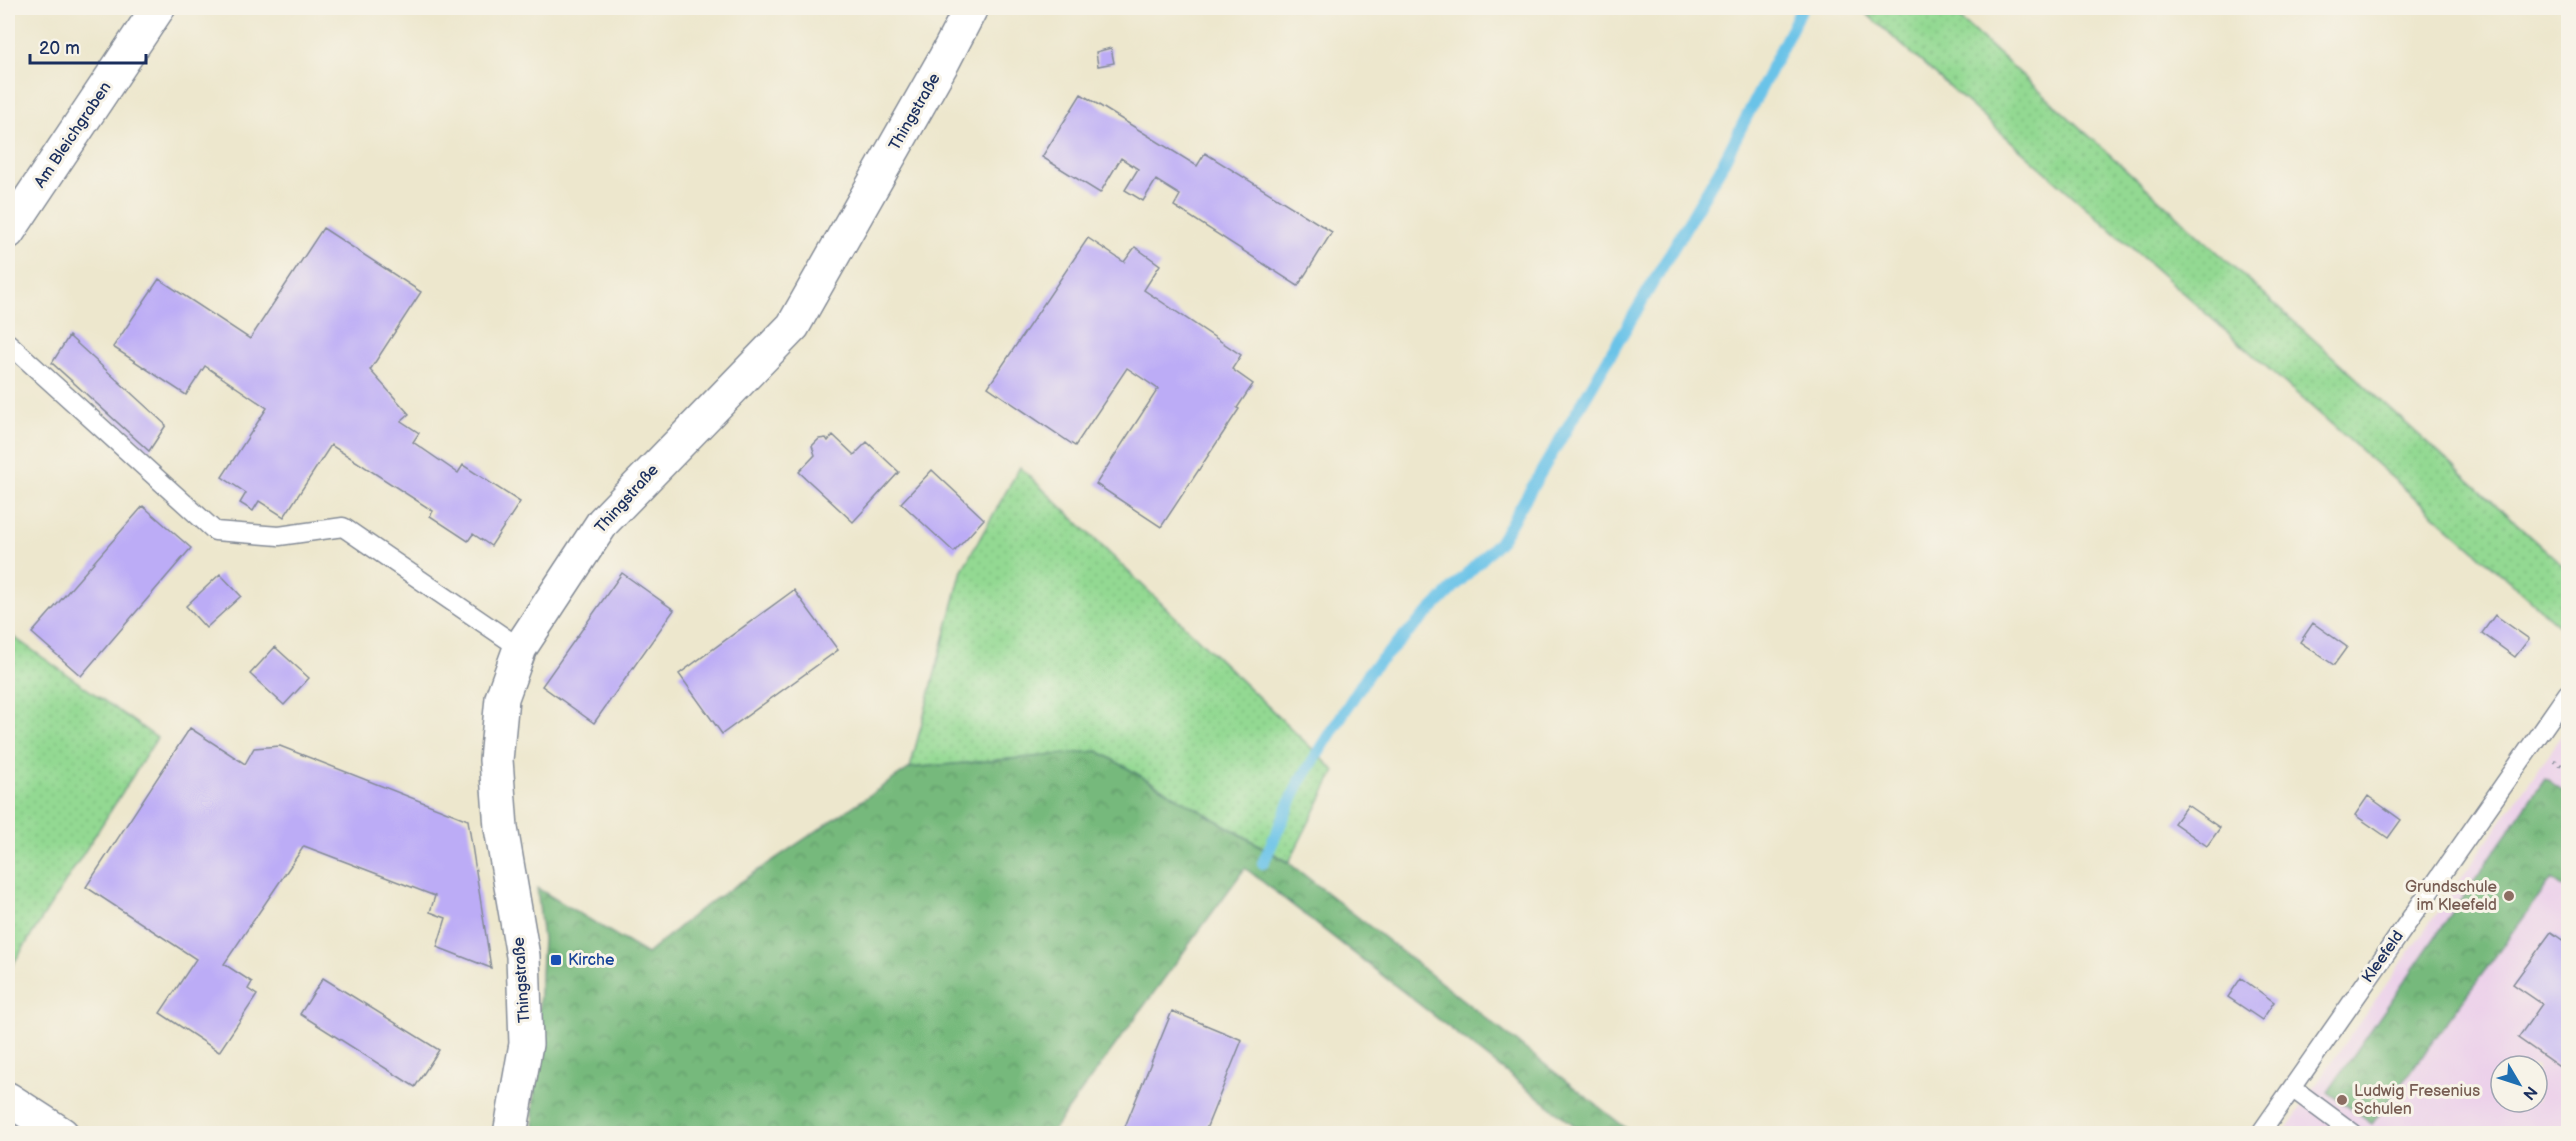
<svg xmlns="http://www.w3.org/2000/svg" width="2576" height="1141" viewBox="0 0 2576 1141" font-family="'Balsamiq Sans',sans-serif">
<defs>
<pattern id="grass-dots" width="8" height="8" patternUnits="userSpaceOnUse" patternTransform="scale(1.5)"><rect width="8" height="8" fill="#93d992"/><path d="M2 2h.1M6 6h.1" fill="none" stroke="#7ebb80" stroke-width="1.8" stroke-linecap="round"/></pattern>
<pattern id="forest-crowns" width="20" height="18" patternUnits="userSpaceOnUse" patternTransform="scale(1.5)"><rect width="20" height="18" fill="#76b97c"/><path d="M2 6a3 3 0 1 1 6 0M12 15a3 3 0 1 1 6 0" fill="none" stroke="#609769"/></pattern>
</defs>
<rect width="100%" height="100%" fill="#f7f3e8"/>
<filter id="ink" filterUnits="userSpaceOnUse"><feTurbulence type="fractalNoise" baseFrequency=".0167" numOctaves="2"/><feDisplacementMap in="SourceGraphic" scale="12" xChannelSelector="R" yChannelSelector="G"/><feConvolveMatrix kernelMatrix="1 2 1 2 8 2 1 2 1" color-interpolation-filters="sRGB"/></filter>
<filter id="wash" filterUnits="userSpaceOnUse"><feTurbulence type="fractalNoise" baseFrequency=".008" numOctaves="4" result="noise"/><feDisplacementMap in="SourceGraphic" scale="24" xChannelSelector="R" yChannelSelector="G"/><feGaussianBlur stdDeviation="1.35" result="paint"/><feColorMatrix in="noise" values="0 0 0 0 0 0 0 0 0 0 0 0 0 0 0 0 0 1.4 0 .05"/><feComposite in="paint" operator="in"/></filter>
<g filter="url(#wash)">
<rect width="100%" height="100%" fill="#ede7cd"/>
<!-- built -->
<path fill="#ecd1ea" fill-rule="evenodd" d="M2568 727V1133L2283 1134 2328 1067ZM2501 1066H2537V1102H2501Z"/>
<!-- grass -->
<path fill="url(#grass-dots)" stroke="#578478" stroke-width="1.5" d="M1860 8H1948L2568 570V633Z
M1020 467 1335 771 1289 862 1098 751 910 768 962 570Z
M8 633 157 738 8 972Z"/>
<!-- forest -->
<path fill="url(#forest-crowns)" stroke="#48746d" stroke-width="1.5" d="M1098 751 1289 863 1632 1133H1584L1245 868 1051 1133 535 1134 533 1112 543 940 537 888 647 954 699 910 910 768Z
M2545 778 2565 792 2568 788V891L2552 879 2372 1124 2328 1092Z"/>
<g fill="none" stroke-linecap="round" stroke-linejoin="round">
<!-- stream -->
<path stroke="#6ac3e8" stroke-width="12" d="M1263 863 1298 785 1370 671 1501 540 1720 169 1802 8"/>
</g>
<g id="blocks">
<!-- building -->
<path fill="#bcacf6" d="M1111 48 1114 63 1098 66 1096 52Z
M1081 94 1197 166 1205 153 1332 232 1298 286 1174 206 1180 195 1156 180 1143 201 1125 190 1138 169 1121 158 1100 193 1042 157Z
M323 228 421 292 370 370 409 414 401 421 419 433 413 442 458 473 463 465 520 502 491 546 473 534 468 541 430 516 433 511 331 445 284 517 259 501 253 511 240 503 246 493 222 477 267 408 205 366 186 395 113 347 159 279 250 339Z
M1088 238 1124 262 1135 247 1160 265 1144 290 1241 355 1232 369 1253 384 1237 408 1239 409 1161 527 1096 484 1158 389 1127 368 1075 446 988 387Z
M69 336 166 425 149 451 52 363Z
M833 435 854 455 867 442 899 472 853 522 799 472 815 455 812 446 819 439 826 438 828 441Z
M932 470 984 519 954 552 901 503Z
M143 506 191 548 81 676 32 633Z
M622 573 674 610 594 723 542 686Z
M220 574 241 596 206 628 186 606Z
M794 590 838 650 722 734 679 674Z
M2495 615 2529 639 2515 657 2482 633Z
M2313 623 2347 647 2334 665 2300 642Z
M275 647 309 678 284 705 250 674Z
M190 728 245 764 254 748 280 746 468 820 491 968 437 947 446 918 430 912 435 896 304 846 224 964 252 982 248 989 257 995 219 1052 160 1013 196 959 86 887Z
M2368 796 2401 820 2388 838 2355 815Z
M2187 805 2220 828 2207 846 2174 823Z
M2551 932 2568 944V1073L2518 1038 2542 1004 2513 984Z
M323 978 439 1050 415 1087 300 1014Z
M2241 978 2274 1002 2262 1020 2228 997Z
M1172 1011 1242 1040 1204 1134H1122Z"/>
</g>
</g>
<g filter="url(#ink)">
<use href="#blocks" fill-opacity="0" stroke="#848b96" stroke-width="1.5"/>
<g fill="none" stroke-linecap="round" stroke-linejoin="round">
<defs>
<path id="lane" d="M8 343 215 531 279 536 343 527 520 648
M2292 1088 2354 1134
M2260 1134 2568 693"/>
<path id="street" d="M510 1134 526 1044 523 956 501 828 496 760 502 698 520 648 603 522 793 326 944 60 971 8"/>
<path id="secondary" d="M8 232 158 8
M8 1099 62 1134"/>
</defs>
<!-- lane casing -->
<use href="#lane" stroke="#848b96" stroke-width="21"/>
<!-- street casing -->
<use href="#street" stroke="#848b96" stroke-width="36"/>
<!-- secondary casing -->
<use href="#secondary" stroke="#848b96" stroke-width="36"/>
<!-- path -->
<path stroke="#848b96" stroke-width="4" stroke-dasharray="1.5 4.5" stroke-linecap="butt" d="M2555 761 2568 771"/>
<!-- lane -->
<use href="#lane" stroke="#fff" stroke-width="18"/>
<!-- street -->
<use href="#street" stroke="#fff" stroke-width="33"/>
<!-- secondary -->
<use href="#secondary" stroke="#fff" stroke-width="33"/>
</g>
</g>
<!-- markers -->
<g fill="#8d6e63" stroke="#f7f3e8" stroke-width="2">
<circle cx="2509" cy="896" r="6"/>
<circle cx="2342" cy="1100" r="6"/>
</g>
<rect fill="#1a4fb4" stroke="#f7f3e8" stroke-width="2" x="550" y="954" width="12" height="12" rx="3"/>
<g text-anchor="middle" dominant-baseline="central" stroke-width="6" stroke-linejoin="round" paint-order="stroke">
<!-- street labels -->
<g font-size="16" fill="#1b2f5e" stroke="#f7f3e8">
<text transform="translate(915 112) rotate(-60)">Thingstraße</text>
<text transform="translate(73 135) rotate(-56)">Am Bleichgraben</text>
<text transform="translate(627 499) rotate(-48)">Thingstraße</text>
<text transform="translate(2383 957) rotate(-55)">Kleefeld</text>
<text transform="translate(522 980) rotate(-94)">Thingstraße</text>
</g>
<!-- education labels -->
<g font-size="16" fill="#785e54" stroke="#f7f3e8" text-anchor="end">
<text x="2497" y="887">Grundschule<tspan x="2497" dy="18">im Kleefeld</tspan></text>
<text x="2354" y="1091" text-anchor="start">Ludwig Fresenius<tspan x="2354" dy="18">Schulen</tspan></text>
</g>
<!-- transit labels -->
<g font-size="16" fill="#164399" stroke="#f7f3e8" text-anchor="start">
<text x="568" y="960">Kirche</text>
</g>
</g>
<!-- margin -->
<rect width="2576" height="1141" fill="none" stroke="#f7f3e8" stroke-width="30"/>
<!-- north arrow -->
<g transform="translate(2519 1084) rotate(129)"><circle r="28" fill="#f7f3e8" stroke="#9fa5b1" stroke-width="1.5"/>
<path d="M0-4.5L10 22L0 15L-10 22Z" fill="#1f6fb2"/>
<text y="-9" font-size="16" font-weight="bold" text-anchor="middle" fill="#1b2f5e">N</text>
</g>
<!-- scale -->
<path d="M30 54v9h116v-9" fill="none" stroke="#1b2f5e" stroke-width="3"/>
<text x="39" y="54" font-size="18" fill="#1b2f5e" stroke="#f7f3e8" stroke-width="4.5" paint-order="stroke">20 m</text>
</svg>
